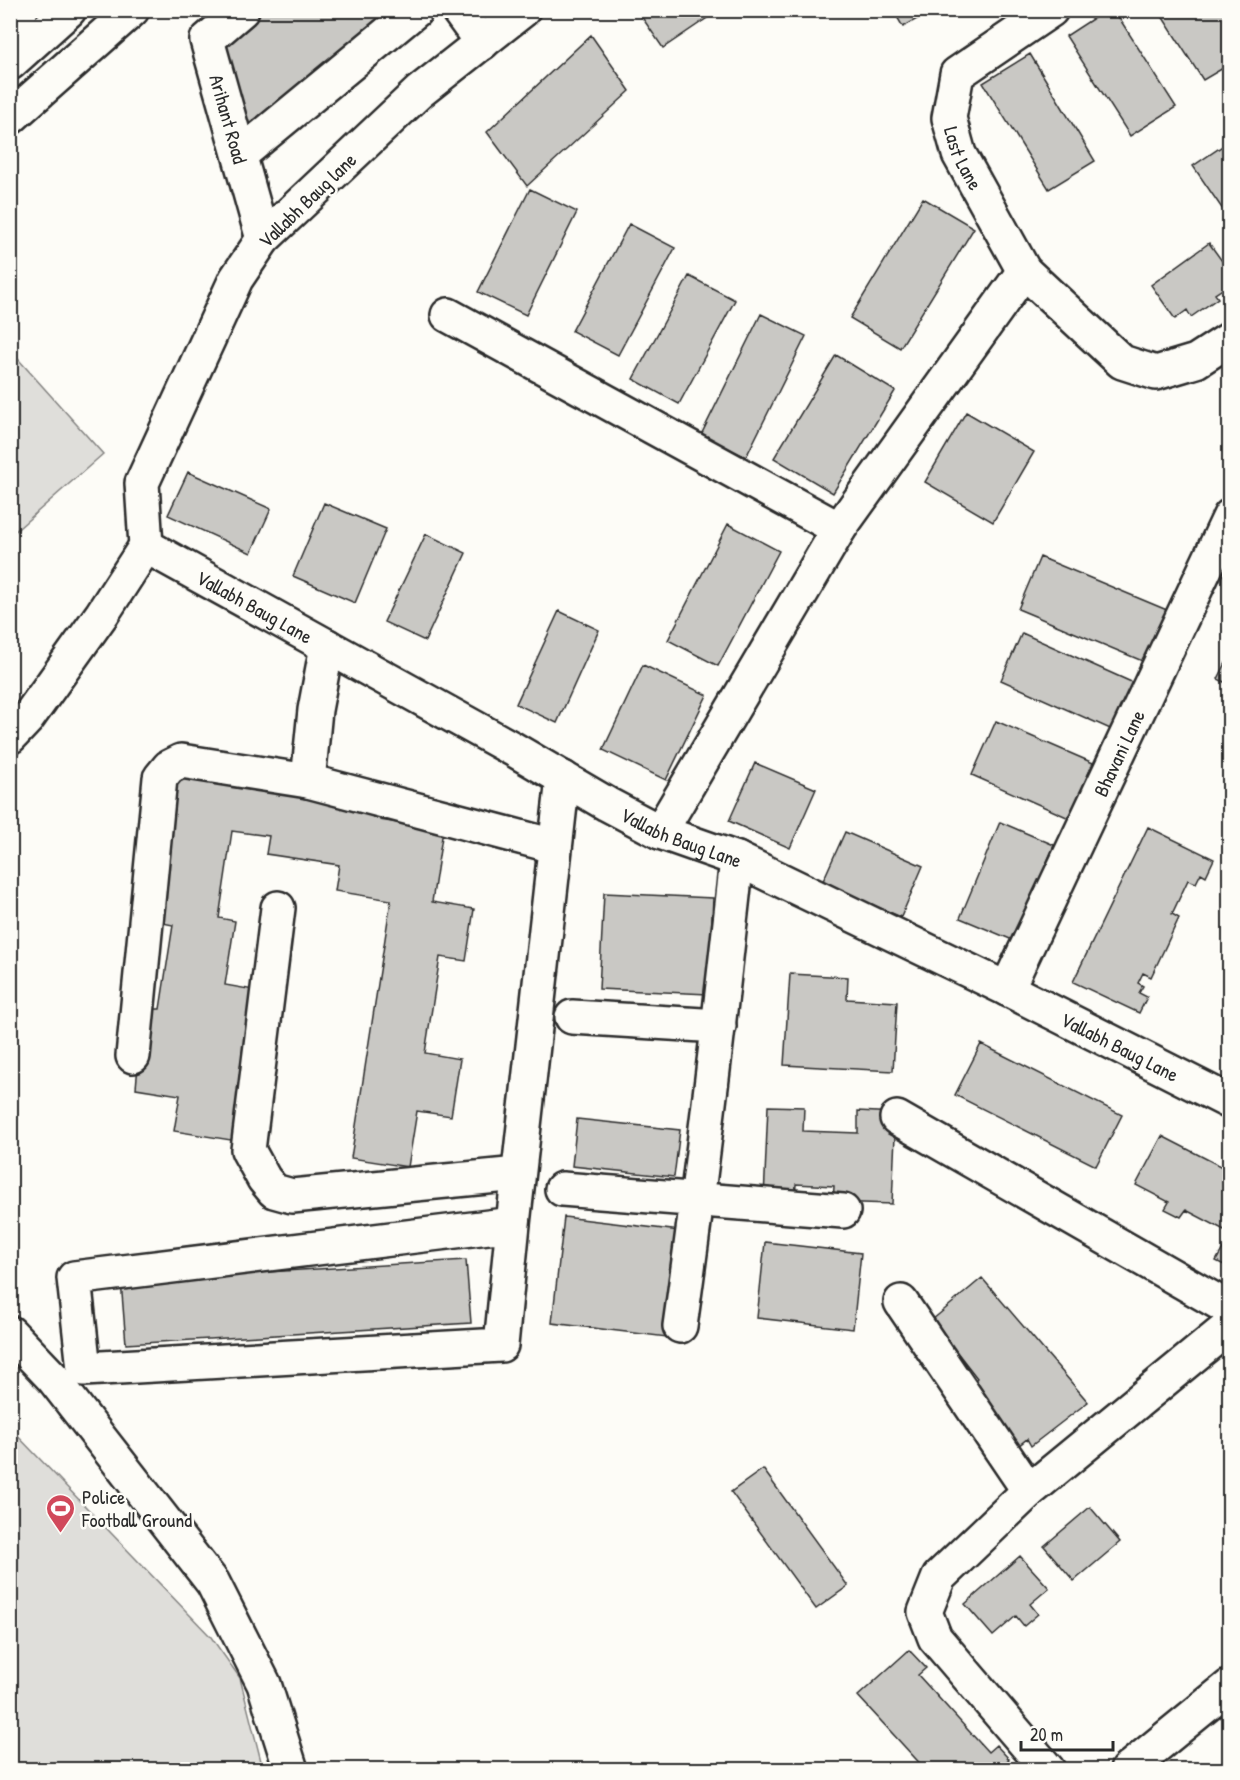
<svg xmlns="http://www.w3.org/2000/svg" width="1240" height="1780" viewBox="0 0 1240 1780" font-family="'Patrick Hand',sans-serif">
<rect width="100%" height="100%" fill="#fdfcf7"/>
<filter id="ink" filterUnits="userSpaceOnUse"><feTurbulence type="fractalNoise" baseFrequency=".0167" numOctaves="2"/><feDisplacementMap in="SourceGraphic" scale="12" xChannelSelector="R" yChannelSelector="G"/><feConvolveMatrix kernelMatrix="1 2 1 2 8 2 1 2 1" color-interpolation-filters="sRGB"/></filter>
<g filter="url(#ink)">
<!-- pitch -->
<path fill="#dfdeda" stroke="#858482" stroke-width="1.5" d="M10 350 103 454 11 535H10Z
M10 1428 211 1637 240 1678 263 1769H11Z"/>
<!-- building -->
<path fill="#c9c8c4" stroke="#2b2b2b" stroke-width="1.5" d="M256 10H398L243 133 216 43Z
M637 10H719L663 48Z
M893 10H933L903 27Z
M1106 10H1114L1176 107 1130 136 1066 36Z
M1158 10H1226L1230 16V64L1203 80Z
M591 35 630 91 527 186 487 132Z
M1030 54 1095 161 1049 189 983 83Z
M1230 141V220L1193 166Z
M530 189 577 212 526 315 478 292Z
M923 198 974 228 900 348 850 318Z
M629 224 675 248 618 355 572 331Z
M1209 243 1230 272V284L1215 294 1218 298 1191 317 1187 310 1175 319 1151 285Z
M689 276 735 300 679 404 633 379Z
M761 314 806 336 746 457 701 435Z
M836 355 895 391 833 493 774 458Z
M966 412 1034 452 993 522 925 482Z
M188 472 271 509 251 553 168 515Z
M324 503 386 529 355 603 293 576Z
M728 524 779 551 718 666 668 640Z
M426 534 466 553 425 641 384 622Z
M1040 557 1174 613 1152 665 1018 609Z
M559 611 599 630 557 723 516 704Z
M1022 633 1138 685 1117 732 1001 680Z
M1230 655V685L1218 679Z
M643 665 707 695 666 780 603 750Z
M996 721 1093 763 1069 818 972 775Z
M755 763 816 789 790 848 729 821Z
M177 774 378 804 380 820 443 830 432 902 474 909 466 961 440 957 425 1053 460 1059 451 1116 417 1111 408 1167 351 1158 391 900 335 891 339 865 266 854 269 836 232 831 219 918 235 921 225 985 260 991 237 1141 174 1131 180 1095 136 1088 143 1009H160L173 925 153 921Z
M1000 822 1054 845 1015 941 960 918Z
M1148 827 1214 859 1206 876 1201 873 1196 883 1188 880 1172 914 1179 918 1151 977 1143 973 1138 983 1143 986 1139 993 1147 997 1139 1013 1073 982Z
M845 832 923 866 901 917 822 883Z
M604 893 713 898 708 994 599 989Z
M790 974 848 977 847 999 897 1002 893 1071 784 1065Z
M981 1044 1122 1115 1096 1166 955 1095Z
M768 1106 804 1107 803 1131 858 1133V1111L896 1113 892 1204 833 1202 834 1186 796 1184 795 1200 764 1199Z
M577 1119 680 1130 674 1177 572 1166Z
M1162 1136 1230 1171V1233L1186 1210 1181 1217 1165 1209 1169 1202 1136 1185Z
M564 1217 680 1231 667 1337 552 1323Z
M1230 1236V1268L1216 1261Z
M765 1242 861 1253 853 1329 757 1318Z
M466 1260 471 1323 126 1344 121 1281Z
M982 1278 1088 1402 1031 1446 1027 1439 1008 1454 966 1390 977 1378 932 1320Z
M763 1469 848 1586 816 1609 731 1492Z
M1090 1507 1120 1542 1074 1581 1044 1546Z
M1020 1556 1049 1588 1030 1604 1038 1614 1024 1626 1016 1616 993 1636 965 1604Z
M909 1650 926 1668 918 1675 988 1752 996 1745 1009 1759 998 1770H926L858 1696Z"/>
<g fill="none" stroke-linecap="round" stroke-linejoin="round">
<defs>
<g id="minor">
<path id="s1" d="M242 10 207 40 263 239"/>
<path d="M458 10 482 43"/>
<path id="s2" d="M1051 10 957 74 949 118 959 154 1024 271 1122 362 1156 373 1196 361 1230 339"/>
<path d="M240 155 416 10"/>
<path d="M448 315 839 529"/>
<path d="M10 737 27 719 102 614 146 546"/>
<path d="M308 781 554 846"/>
<path d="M660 832 839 529 1024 271"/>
<path d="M278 908 248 1150 264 1179 274 1191 292 1196 518 1174"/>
<path id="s3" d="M1007 989 1230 516"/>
<path d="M572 1017 719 1026"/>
<path d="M133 1056 160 778 169 767 181 761 308 781 315 710 327 646"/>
<path d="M897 1118 1230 1309"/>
<path d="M562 1189 843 1211"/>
<path d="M513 1224 74 1278 84 1369 501 1345 513 1224 563 778"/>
<path d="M901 1302 1029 1491"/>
<path d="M680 1326C702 1171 720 1015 737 859"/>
<path d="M10 1333 53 1378 213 1583 264 1684 291 1770"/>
<path d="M1048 1770 935 1638 925 1612 939 1577 1029 1491 1230 1326"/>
<path d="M1127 1770 1230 1686"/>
</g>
<g id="tertiary">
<path id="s4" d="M523 10 419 92 263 239 236 279 142 483 146 546 513 749 607 804 660 832 737 859 1007 989 1230 1102"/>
<path d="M10 118 132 10"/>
</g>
<path id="trunk" d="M10 20 21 10
M10 63 69 10"/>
</defs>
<!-- minor casing -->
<use href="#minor" stroke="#2b2b2b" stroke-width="38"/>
<!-- tertiary casing -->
<use href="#tertiary" stroke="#2b2b2b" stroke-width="38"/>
<!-- trunk casing -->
<use href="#trunk" stroke="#2b2b2b" stroke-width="38"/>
<!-- minor -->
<use href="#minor" stroke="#fdfcf7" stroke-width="33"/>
<!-- tertiary -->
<use href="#tertiary" stroke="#fdfcf7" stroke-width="33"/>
<!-- trunk -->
<use href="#trunk" stroke="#fdfcf7" stroke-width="33"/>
</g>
</g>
<!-- icons -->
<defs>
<symbol id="stadium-pin" viewBox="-11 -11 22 30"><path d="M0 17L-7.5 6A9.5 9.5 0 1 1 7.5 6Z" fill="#d1495b" stroke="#fdfcf7"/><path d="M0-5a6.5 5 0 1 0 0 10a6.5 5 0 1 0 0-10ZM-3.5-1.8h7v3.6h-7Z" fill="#fff"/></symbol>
</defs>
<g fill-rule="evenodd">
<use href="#stadium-pin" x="44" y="1492" width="33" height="45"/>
</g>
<g text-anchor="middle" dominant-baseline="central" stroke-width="5" stroke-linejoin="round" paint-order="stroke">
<!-- street labels -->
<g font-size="20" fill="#2b2b2b" stroke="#fdfcf7">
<text stroke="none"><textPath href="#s1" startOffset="128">Arihant Road</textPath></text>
<text stroke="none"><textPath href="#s2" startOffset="201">Last Lane</textPath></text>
<text transform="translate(307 200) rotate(-44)">Vallabh Baug lane</text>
<text stroke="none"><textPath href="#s4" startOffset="807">Vallabh Baug Lane</textPath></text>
<text stroke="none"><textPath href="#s3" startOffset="261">Bhavani Lane</textPath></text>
<text stroke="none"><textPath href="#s4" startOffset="1293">Vallabh Baug Lane</textPath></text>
<text stroke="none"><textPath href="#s4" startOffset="1779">Vallabh Baug Lane</textPath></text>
</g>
<!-- poi labels -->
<g font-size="20" fill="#2b2b2b" stroke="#fdfcf7" text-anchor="start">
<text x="82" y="1496">Police<tspan x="82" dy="23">Football Ground</tspan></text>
</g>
</g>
<!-- margin -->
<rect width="1240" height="1780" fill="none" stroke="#fdfcf7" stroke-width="36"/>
<rect x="18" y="18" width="1204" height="1744" fill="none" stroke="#2b2b2b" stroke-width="2" filter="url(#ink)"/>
<!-- scale -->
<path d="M1021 1741v9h92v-9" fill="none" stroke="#2b2b2b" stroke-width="3"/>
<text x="1030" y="1741" font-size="18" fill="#2b2b2b" stroke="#fdfcf7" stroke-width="4.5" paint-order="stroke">20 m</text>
</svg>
